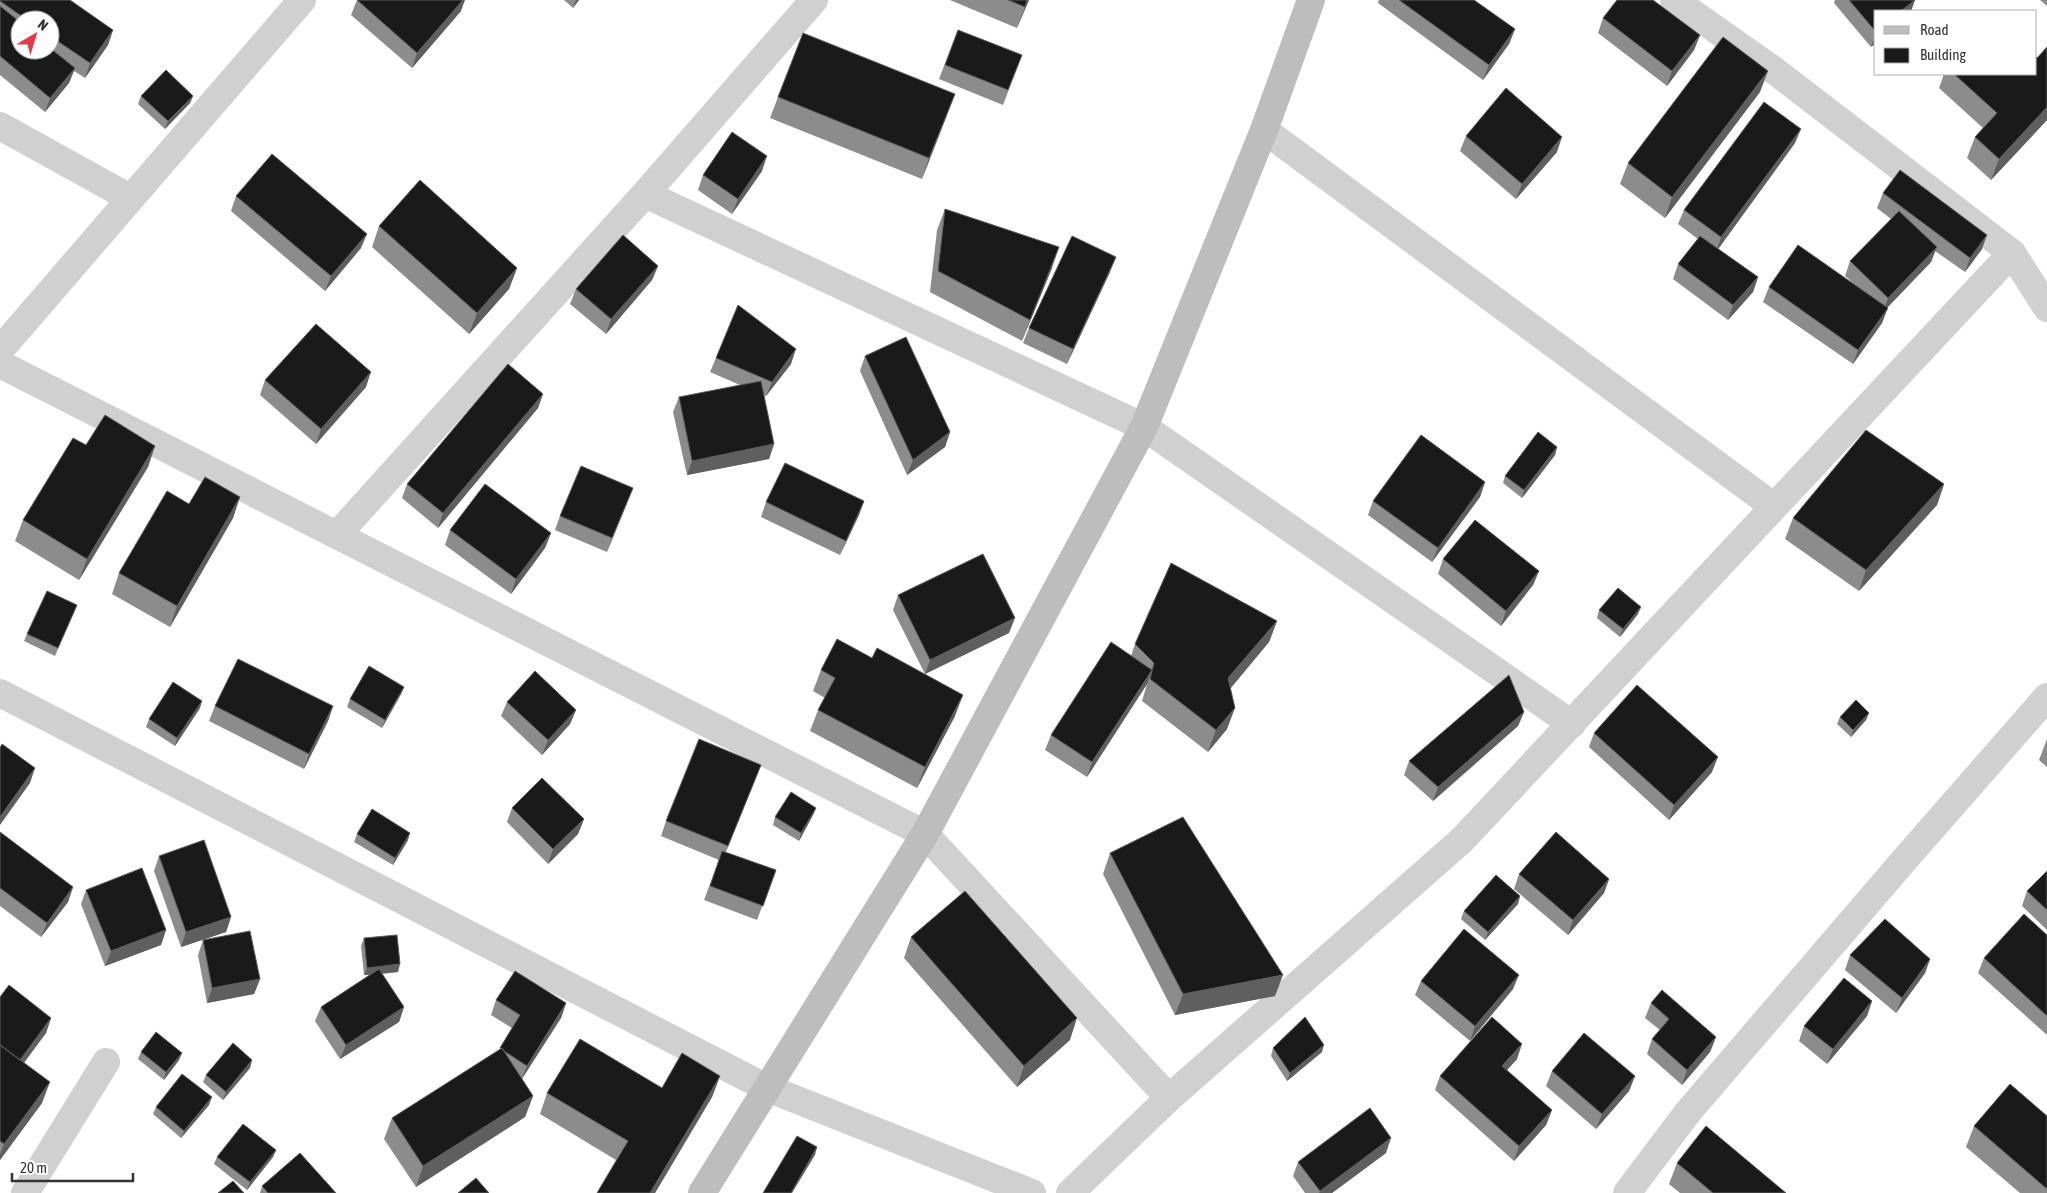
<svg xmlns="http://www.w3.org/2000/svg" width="2047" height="1193" viewBox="0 0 2047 1193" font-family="'Asap Condensed',sans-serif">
<rect width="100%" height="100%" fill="#fff"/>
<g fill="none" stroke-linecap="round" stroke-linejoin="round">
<!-- street -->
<path stroke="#d0d0d0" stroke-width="28" d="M1674 0 1775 71 2012 253 2047 308
M0 126 130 198
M1264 130 1773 506
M645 194 1144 427 1572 724
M0 350 302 0
M0 364 925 834 1169 1098
M337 535 645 194 814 0
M0 693 767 1088 1032 1193
M25 1193 106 1062
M1070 1193 1169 1098 1462 840 2012 253
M1627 1193 1688 1112 1906 858 2047 697"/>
<!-- secondary -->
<path stroke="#bdbdbd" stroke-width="28" d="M702 1193 925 834 1144 427 1264 130 1311 0"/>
</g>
<!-- wall -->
<path fill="#8c8c8c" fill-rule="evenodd" d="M0 0 113 30 108 45 85 78 74 71 69 83 45 112 0 75ZM20 20H50V50H20Z
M357 0 461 11 412 68 351 15Z
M564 0H579L573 8Z
M950 0H1029L1017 28Z
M1379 0H1474L1515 29 1509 44 1483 80 1378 3Z
M1835 0H1915L1911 11H1876V43L1871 47 1834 3Z
M2040 0H2047V6Z
M1603 18 1700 35 1694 50 1667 86 1598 33Z
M958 30 1022 55 1003 105 939 79Z
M2047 47V120L1991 180 1967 158 1975 137 1983 128 1939 88 1944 74H2036L2037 58Z
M1760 92 1665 218 1620 184 1628 163Z
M141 96H193L190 103 165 129 138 104Z
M778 97 947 115 922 179 770 118Z
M1466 136 1557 152 1516 199 1460 151Z
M1795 143 1718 249 1758 277 1753 292 1728 320 1673 279 1678 264 1698 239 1678 224 1684 210Z
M762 171 732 214 698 190 703 175Z
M1883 193 1982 249 1965 272 1935 251 1931 262 1887 308 1882 323 1853 364 1763 302 1769 287 1854 284 1845 276 1850 261 1891 219 1877 208Z
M236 196 361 248 325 291 231 211Z
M945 209 1052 268 1022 341 930 292 937 230Z
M379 226 517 268 509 289 469 334 372 247Z
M658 266 652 280 606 334 570 304 576 289Z
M1110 272 1067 364 1023 343 1029 328Z
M865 356 950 432 945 447 907 475 860 371Z
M716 358 791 364 766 396 764 395 774 444 769 459 687 475 673 412 679 397 740 385 710 372Z
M265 380 366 387 316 444 260 395Z
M543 394 538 408 438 528 402 498 407 484Z
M86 445 155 446 148 467 79 580 15 541 23 520Z
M1557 447 1555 455 1522 498 1503 483 1505 476Z
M1485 482 1480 497 1432 562 1368 515 1373 501Z
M1944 484 1937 505 1859 591 1785 539 1793 518Z
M633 488 607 552 555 530 560 516Z
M240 497 233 518 170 627 112 594 119 573 189 504Z
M864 501 859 515 840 555 761 517 766 502Z
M450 530 551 533 545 548 511 594 445 545Z
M1443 559 1539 571 1533 585 1501 626 1438 574Z
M898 595 1009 633 925 674 893 610Z
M77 605 55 656 24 641 27 634Z
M1599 610 1638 614 1620 637 1597 618Z
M1277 621 1269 642 1230 688 1227 729 1208 752 1142 701 1147 684 1087 777 1045 750 1051 735 1131 656 1135 644Z
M872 658 955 716 917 788 810 731 818 710 825 698 813 691 821 670Z
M404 687 401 694 382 728 347 707 350 699Z
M507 702 576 710 570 724 542 755 501 716Z
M215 706H333L328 721 304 769 209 721Z
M200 708 175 746 146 727 149 719Z
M1524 712 1518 726 1433 801 1404 775 1409 761Z
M1869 713 1866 720 1851 737 1837 724 1840 717Z
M1594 733 1712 772 1669 820 1589 747Z
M2047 739V767L2039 760Z
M761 765 726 852 776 870 757 920 704 900 719 860 661 836 666 821Z
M512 808 584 819 578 834 548 864 507 822Z
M816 808 813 815 799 841 773 825 775 817Z
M0 832 73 887 68 902 41 937 0 906Z
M357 834 408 840 393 865 354 842Z
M1110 853 1275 996 1175 1015 1103 874Z
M159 856 231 917 226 932 181 947 154 871Z
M2047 871V930L2022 906 2027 891Z
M1519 874 1609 879 1604 893 1568 935 1514 889Z
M86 890 166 930 161 945 105 966 81 904Z
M1520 896 1518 904 1485 940 1461 919 1464 911Z
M2047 935V1035L1978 973 1984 958Z
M911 937 1070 1040 1017 1087 904 958Z
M364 938 398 972 382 974 404 1007 399 1022 340 1059 315 1021 321 1007 369 975H364L361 946Z
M203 940 260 979 254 994 207 1003 198 955Z
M1850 955 1930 959 1925 973 1896 1013 1845 970Z
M1421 981 1513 989 1470 1041 1415 995Z
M0 997 51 1018 46 1033 24 1062 42 1103 0 1160Z
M496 1000 566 1003 561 1018 522 1079 533 1096 525 1117 416 1187 384 1139 392 1118 499 1050 512 1028 491 1015Z
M1872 1001 1867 1016 1827 1064 1799 1041 1804 1026Z
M1651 1003 1716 1037 1710 1052 1682 1085 1647 1054 1652 1039 1660 1030 1645 1018Z
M1273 1048 1322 1052 1287 1081 1271 1056Z
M141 1052 182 1053 179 1060 164 1080 138 1059Z
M1517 1059 1507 1070 1552 1110 1546 1125 1514 1161 1435 1090 1440 1076Z
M252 1060 250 1068 223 1100 203 1082 206 1075Z
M1552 1071 1635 1076 1629 1091 1596 1129 1546 1086Z
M720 1076 712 1097 655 1193H597L616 1160 540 1114 547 1093 662 1088Z
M209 1105 181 1138 153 1114 156 1107Z
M2047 1116V1193H2020L1966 1147 1974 1126Z
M276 1150 273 1157 247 1190 214 1164 217 1157Z
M1386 1153 1332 1193H1305L1293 1176 1298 1162Z
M1677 1163 1786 1193H1680L1669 1184Z
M262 1186 336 1193H260Z"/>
<!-- shaded-wall -->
<path fill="#5f5f5f" d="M463 0H465L461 11 412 68 417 53Z
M576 0H579L573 8Z
M1027 0H1029L1017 28 1025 7Z
M1915 0 1911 11H1901Z
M1515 29 1509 44 1483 80 1489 65Z
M113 30 108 45 85 78 90 63Z
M1876 33V43L1871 47Z
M1700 35 1694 50 1667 86 1672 71Z
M75 68 69 83 45 112 50 98Z
M1768 71 1760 92 1665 218 1672 197Z
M955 94 947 115 922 179 929 158Z
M193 96 190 103 165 129 168 121Z
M2047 107V120L1991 180 1999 159Z
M1801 129 1795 143 1716 252 1721 237Z
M1562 137 1557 152 1516 199 1522 184Z
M767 156 762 171 732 214 738 199Z
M367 234 361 248 325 291 331 276Z
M1987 235 1982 249 1965 272 1970 258Z
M1059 247 1052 268 1022 341 1030 320Z
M1937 247 1931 262 1883 312 1888 298Z
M1116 257 1110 272 1067 364 1073 349Z
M658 266 652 280 606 334 611 319Z
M517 268 509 289 469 334 477 313Z
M1758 277 1753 292 1728 320 1733 305Z
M1888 308 1882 323 1853 364 1858 350Z
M796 349 791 364 766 396 772 382Z
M371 372 366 387 316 444 321 429Z
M543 394 538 408 438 528 443 513Z
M950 432 945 447 907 475 913 460Z
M774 444 769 459 687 475 692 461Z
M155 446 148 467 79 580 87 559Z
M1557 447 1555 455 1522 498 1524 490Z
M1485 482 1480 497 1432 562 1438 548Z
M1944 484 1937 505 1859 591 1866 570Z
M633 488 627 503 607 552 612 538Z
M240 497 233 518 170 627 177 606Z
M864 501 859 515 840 555 846 541Z
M551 533 545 548 511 594 516 579Z
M1539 571 1533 585 1501 626 1506 611Z
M1641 607 1638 614 1620 637 1623 629Z
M1015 618 1009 633 925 674 930 660Z
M1277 621 1269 642 1221 700 1228 678Z
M1152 670 1147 684 1087 777 1092 762Z
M404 687 401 694 382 728 385 720Z
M963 695 955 716 917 788 925 767Z
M202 701 200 708 175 746 177 738Z
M333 706 328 721 304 769 309 754Z
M1235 708 1227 729 1208 752 1216 730Z
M576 710 570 724 542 755 548 740Z
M1524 712 1518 726 1433 801 1438 787Z
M1869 713 1866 720 1851 737 1853 730Z
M1718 757 1712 772 1669 820 1674 805Z
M35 768 30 783 0 825V817Z
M816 808 813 815 799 841 801 833Z
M584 819 578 834 548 864 553 849Z
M410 833 408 840 393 865 395 858Z
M1609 879 1604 893 1568 935 1573 920Z
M73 887 68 902 41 937 47 923Z
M1520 896 1518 904 1485 940 1488 932Z
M231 917 226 932 181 947 186 932Z
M166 930 161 945 105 966 111 951Z
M1930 959 1925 973 1896 1013 1902 998Z
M400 964 398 972 364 975 367 968Z
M1283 975 1275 996 1175 1015 1183 994Z
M1519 975 1513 989 1470 1041 1475 1026Z
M260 979 254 994 207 1003 212 988Z
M1872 1001 1867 1016 1827 1064 1833 1049Z
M566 1003 561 1018 521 1080 527 1066Z
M404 1007 399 1022 340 1059 346 1045Z
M51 1018 46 1033 15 1075 20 1060Z
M1077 1018 1070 1040 1017 1087 1024 1066Z
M1716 1037 1710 1052 1682 1085 1687 1070Z
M1522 1044 1517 1059 1497 1081 1502 1066Z
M1324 1045 1322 1052 1287 1081 1290 1073Z
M182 1053 179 1060 164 1080 166 1072Z
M252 1060 250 1068 223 1100 226 1092Z
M720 1076 712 1097 655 1193H650Z
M1635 1076 1629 1091 1596 1129 1602 1114Z
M50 1082 42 1103 0 1160V1154L4 1144Z
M533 1096 525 1117 416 1187 423 1166Z
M212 1097 209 1105 181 1138 184 1131Z
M1552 1110 1546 1125 1514 1161 1519 1146Z
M1391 1138 1386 1153 1332 1193H1319L1320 1191Z
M817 1147 815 1155 792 1193H791Z
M276 1150 273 1157 247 1190 250 1182Z"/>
<!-- building -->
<path fill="#1a1a1a" stroke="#5f5f5f" d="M0 0H70L113 30 90 63 50 36V20H27L0 1Z
M357 0H463L417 53Z
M1008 0H1027L1025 7Z
M1399 0H1474L1515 29 1489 65Z
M1617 0H1653L1700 35 1672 71 1603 18Z
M1849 0H1915L1901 11H1876V32Z
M0 6 20 22V50H50V48L75 68 50 98 0 56Z
M958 30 1022 55 1008 90 945 65Z
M803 33 955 94 929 158 778 97Z
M1723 37 1768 71 1672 197 1628 163Z
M2047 47V107L1999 159 1975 137 1997 113 1954 74H2036V57L2037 58Z
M166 70 193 96 168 121 141 96Z
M1506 88 1562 137 1522 184 1466 136Z
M1764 102 1801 129 1721 237 1684 210Z
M732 132 767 156 738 199 703 175Z
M272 154 367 234 331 276 236 196Z
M1900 170 1987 235 1970 258 1883 193Z
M420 180 517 268 477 313 379 226Z
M945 209 1059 247 1030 320 938 271Z
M1899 211 1937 247 1888 298 1850 261Z
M623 235 658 266 611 319 576 289Z
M1072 236 1116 257 1073 349 1029 328Z
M1700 236 1758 277 1733 305 1678 264Z
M1798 245 1888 308 1858 350 1769 287Z
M738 305 796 349 772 382 716 358Z
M316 324 371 372 321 429 265 380Z
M906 337 950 432 913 460 865 356Z
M508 364 543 394 443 513 407 484Z
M761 381 774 444 692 461 679 397Z
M105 415 155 446 87 559 23 520 73 438 86 445Z
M1866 430 1944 484 1866 570 1793 518Z
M1538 432 1557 447 1524 490 1505 476Z
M1421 435 1485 482 1438 548 1373 501Z
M785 463 864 501 846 541 766 502Z
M581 466 633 488 612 538 560 516Z
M205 477 240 497 177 606 119 573 167 491 189 504Z
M485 484 551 533 516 579 450 530Z
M1475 520 1539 571 1506 611 1443 559Z
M983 554 1015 618 930 660 898 595Z
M1171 563 1277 621 1228 678 1235 708 1216 730 1150 679 1154 663 1135 644Z
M1618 588 1641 607 1623 629 1599 610Z
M47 591 77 605 58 648 27 634Z
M837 639 872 658 877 648 963 695 925 767 818 710 835 678 821 670Z
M1111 642 1152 670 1092 762 1051 735Z
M238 659 333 706 309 754 215 706Z
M369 666 404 687 385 720 350 699Z
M535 671 576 710 548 740 507 702Z
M1509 675 1524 712 1438 787 1409 761Z
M173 682 202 701 177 738 149 719Z
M1637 685 1718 757 1674 805 1594 733Z
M1856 700 1869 713 1853 730 1840 717Z
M699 739 761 765 728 846 666 821Z
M2 744 35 768 0 817V748Z
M542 778 584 819 553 849 512 808Z
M791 792 816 808 801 833 775 817Z
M372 809 410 833 395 858 357 834Z
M1183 817 1283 975 1183 994 1110 853Z
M0 832 73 887 47 923 0 888Z
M1556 832 1609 879 1573 920 1519 874Z
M204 840 231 917 186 932 159 856Z
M722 851 776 870 763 906 710 886Z
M142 868 166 930 111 951 86 890Z
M2047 871V910L2027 891Z
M1496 875 1520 896 1488 932 1464 911Z
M965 891 1077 1018 1024 1066 911 937Z
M2024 914 2047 935V1016L1984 958Z
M1885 919 1930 959 1902 998 1850 955Z
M1464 929 1519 975 1475 1026 1421 981Z
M250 931 260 979 212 988 203 940Z
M397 935 400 964 367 968 364 938Z
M379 969 404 1007 346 1045 321 1007Z
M515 971 566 1003 527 1066 504 1051 502 1048 501 1049 500 1048 520 1015 496 1000Z
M1844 978 1872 1001 1833 1049 1804 1026Z
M9 985 51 1018 20 1060 0 1045V997Z
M1662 990 1716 1037 1687 1070 1652 1039 1669 1019 1651 1003Z
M1305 1017 1324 1045 1290 1073 1273 1048Z
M1492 1017 1522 1044 1502 1066 1552 1110 1519 1146 1440 1076Z
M156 1032 182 1053 166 1072 141 1052Z
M1584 1033 1635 1076 1602 1114 1552 1071Z
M580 1039 662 1088 682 1053 720 1076 650 1193H597L628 1141 547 1093Z
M233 1043 252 1060 226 1092 206 1075Z
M0 1045 50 1082 4 1144 0 1141Z
M502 1048 533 1096 423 1166 392 1118Z
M182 1074 212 1097 184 1131 156 1107Z
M2010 1084 2047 1116V1189L1974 1126Z
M1370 1108 1391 1138 1320 1191 1298 1162Z
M243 1124 276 1150 250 1182 217 1157Z
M1706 1126 1786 1193H1713L1677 1163Z
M797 1136 817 1147 791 1193H763Z
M300 1153 336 1193H268L262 1186Z
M476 1178 489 1193H458Z
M233 1181 244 1193H218Z"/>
<!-- legend -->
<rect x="1874" y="10" width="162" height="65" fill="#ffffff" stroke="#adadad"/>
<rect x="1884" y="26" width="25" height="8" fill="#bdbdbd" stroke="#adadad"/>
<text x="1920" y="35" font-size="15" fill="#333333">Road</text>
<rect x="1884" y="48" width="25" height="15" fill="#1a1a1a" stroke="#adadad"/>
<text x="1920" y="60" font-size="15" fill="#333333">Building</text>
<!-- north arrow -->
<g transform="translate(35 35) rotate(38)"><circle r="24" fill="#ffffff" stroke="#adadad"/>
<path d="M0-4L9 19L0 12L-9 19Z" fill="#e63946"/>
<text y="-8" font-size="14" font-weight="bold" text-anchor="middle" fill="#333333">N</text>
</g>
<!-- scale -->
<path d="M12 1173v8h121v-8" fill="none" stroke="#333333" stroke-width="2.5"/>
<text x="20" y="1173" font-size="15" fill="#333333" stroke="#ffffff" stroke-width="4" paint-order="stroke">20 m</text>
</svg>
